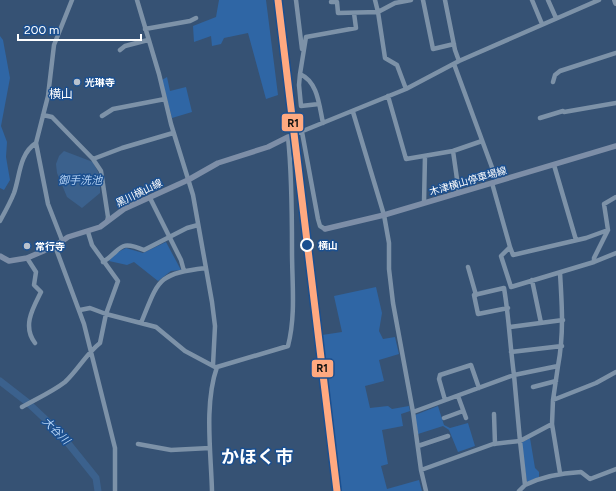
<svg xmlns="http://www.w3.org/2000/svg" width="616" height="491" viewBox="0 0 616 491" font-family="Figtree,'Noto Sans JP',sans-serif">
<rect width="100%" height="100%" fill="#365274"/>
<!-- green -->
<path fill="#2f66a5" d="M219 0H266L278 95 266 99 248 33 224 38 221 44 212 46 211 36 194 42 193 26 216 17Z
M0 36 3 40 10 78 1 126 7 142 6 157 10 180 4 190 0 188Z
M167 77 170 91 186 87 192 112 172 118 162 80Z
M166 242 181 270 171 271 158 281 134 262 127 265 109 261 116 253 126 248 143 253Z
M376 287 382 313 379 331 383 339 395 337 399 354 379 360 384 381 365 386 370 408 388 406 392 409 409 406 410 411 401 414 403 426 382 430 388 464 381 466 387 489 419 480 422 491H339L322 335 342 332 334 296Z
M438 406 444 425 450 428 468 423 475 446 458 452 449 430 443 426 418 434 415 415Z
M530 438 535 468 539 472V477L527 482 521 443Z"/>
<!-- water -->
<path fill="#3b618d" d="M64 151 93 162 100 176V193L82 208 67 197 57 173 56 164 59 156Z"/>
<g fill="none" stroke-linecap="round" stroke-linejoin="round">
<!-- river -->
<path stroke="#3b618d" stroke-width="7" d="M0 381 27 402 59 432 96 478 98 491"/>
<!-- minor -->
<path stroke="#7d92a8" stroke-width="4.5" d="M137 0 159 74 171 124 193 195 212 302 215 326 213 365
M296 0 302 49
M423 0 433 49 454 44
M445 0 455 50 459 61
M532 0 542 24
M548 0 556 18
M331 2H337L338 13 378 12 375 0
M145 29 190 21 196 18
M120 50 125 46 148 40
M454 64 497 181
M300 74 299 85 301 106 319 104
M553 82 555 75 560 71 616 53
M406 89 397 65 385 58 378 12 395 3 411 0
M388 96 406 159 453 151 482 141
M353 112 384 215 389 243V269L393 303 413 412 514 375C510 346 509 317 504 288L474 295 478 314 508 308
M43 115 52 117 93 159 101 171 108 217 107 222
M102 116 113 109 165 99
M540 118 563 111 564 112 616 103
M323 123C319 105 318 82 300 74L306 37 356 28 354 13
M302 132 318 219 320 226 325 229
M453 151 459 193
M93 159 122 148 173 133
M554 165 576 240
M492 183 510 247
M616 197 604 204 608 230 594 258V262L616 253
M150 198 181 260 184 271
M424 203 425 156
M0 221C5 212 10 203 14 193 20 176 19 154 36 143
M62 240 48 204 36 143 48 96 54 45 72 0
M55 246 84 324 115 448V491
M27 258 36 272 34 285 41 292C33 308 22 326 35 343
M103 262C122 250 118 239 144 250L187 228 198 225
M594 262 511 287 501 256 510 247 513 255 586 238 608 230
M468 267 476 295
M532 280 541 323
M80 310 90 308 106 314 118 281 92 245 88 232
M141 323C159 279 157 274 206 268
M510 327 563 320
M511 352 562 346
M558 366 553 400 552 424 520 441 514 375 558 366C564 334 562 305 560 273
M533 387 556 381
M458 396 466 418
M445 400 439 379 440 375 471 365 479 388
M553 400 596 383 616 372
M22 407C36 399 52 392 65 382 78 370 86 354 100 343L106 314 156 327 185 351 215 367
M413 412 421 470 493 444 520 441 525 485C543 476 561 473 581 472L590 479 616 469
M494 414 495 444
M444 418 463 411
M552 424 560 473
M138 444 171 450 210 448
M418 446 448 436
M421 470 426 491
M212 491C211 453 204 404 217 367L288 346C296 315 292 283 292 251 292 213 292 175 288 137L406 89 459 61 599 0
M519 491 525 485"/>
<!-- major -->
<path stroke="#7d8ea7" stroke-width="5.5" d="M325 229 384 215 616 146
M0 256 9 261 27 258 55 246 68 237 100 227 124 209 188 180 218 163 268 147 288 137"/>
<!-- highway -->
<path stroke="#7e92a7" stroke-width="6" d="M615 0 616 3"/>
<defs>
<path id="rail-1" d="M278 0 337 491"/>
</defs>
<!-- rail-1 casing -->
<use href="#rail-1" stroke="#1b4f8f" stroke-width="10"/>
<!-- rail-1 -->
<use href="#rail-1" stroke="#ffa980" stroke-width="7"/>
</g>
<!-- markers -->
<g fill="#b9c2ce" stroke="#1b4f8f" stroke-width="1.5">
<circle cx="77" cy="82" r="4"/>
<circle cx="27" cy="246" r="4"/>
</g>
<circle fill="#1b4f8f" stroke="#fff" stroke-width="2" cx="307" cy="245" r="6"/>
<g text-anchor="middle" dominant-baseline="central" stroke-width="3" stroke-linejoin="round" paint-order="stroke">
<!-- poi labels -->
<g font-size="10" font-weight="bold" fill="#fff" stroke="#1b4f8f" text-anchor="start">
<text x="85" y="82">光琳寺</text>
<text x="35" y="246">常行寺</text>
</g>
<!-- street labels -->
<g font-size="10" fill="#fff" stroke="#1b4f8f">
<text transform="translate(468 181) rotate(-16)">木津横山停車場線</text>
<text transform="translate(139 193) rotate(-26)">黒川横山線</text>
</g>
<!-- stop labels -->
<g font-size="10" font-weight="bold" fill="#fff" stroke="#1b4f8f" text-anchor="start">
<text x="318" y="245">横山</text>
</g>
<!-- water labels -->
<g font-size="11" font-style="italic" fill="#b5d3f5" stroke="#1b4f8f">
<text x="80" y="180">御手洗池</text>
<text transform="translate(56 431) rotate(45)">大谷川</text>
</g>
<!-- quarter labels -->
<g font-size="12" fill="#fff" stroke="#1b4f8f">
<text x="61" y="94">横山</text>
</g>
<!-- town labels -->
<g font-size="18" font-weight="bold" fill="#fff" stroke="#1b4f8f">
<text x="257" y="457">かほく市</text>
</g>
</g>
<g stroke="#1b4f8f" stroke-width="1.5">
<rect x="281" y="113" width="23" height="19" rx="4" fill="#ffa980"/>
<rect x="311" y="359" width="23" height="19" rx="4" fill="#ffa980"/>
</g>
<g font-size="11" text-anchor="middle" font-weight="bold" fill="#111">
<text x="293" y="127">R1</text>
<text x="322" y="372">R1</text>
</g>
<!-- scale -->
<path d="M18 34v6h123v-6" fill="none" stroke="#ffffff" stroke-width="2"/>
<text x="24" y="34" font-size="12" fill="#ffffff" stroke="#1b4f8f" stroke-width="3" paint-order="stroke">200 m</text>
</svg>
